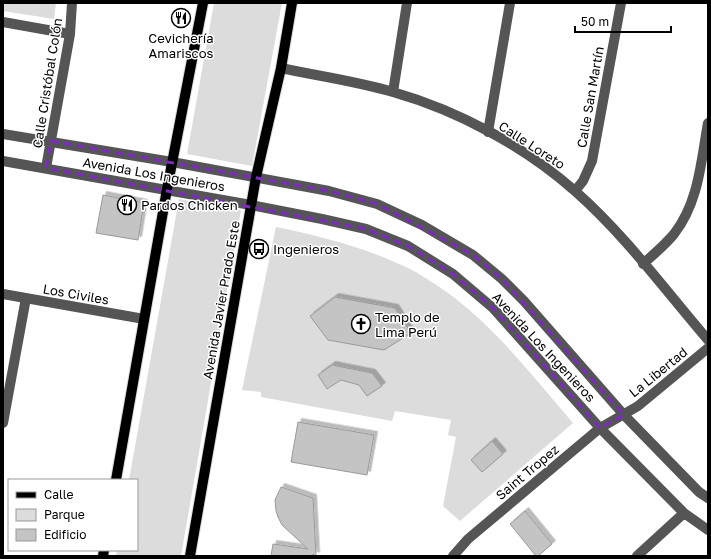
<svg xmlns="http://www.w3.org/2000/svg" width="711" height="559" viewBox="0 0 711 559" font-family="'Golos Text',sans-serif">
<defs>
<filter id="shadow"><feDropShadow dx="3.5" dy="-3.5" stdDeviation="0" flood-color="#0004"/></filter>
</defs>
<rect width="100%" height="100%" fill="#fff"/>
<!-- green -->
<path fill="#dcdcdc" d="M3 3H56L54 19 3 11Z
M214 3H282L252 166 187 154Z
M179 199 241 210 181 556H116L117 550H137V480H129Z
M276 227C325 237 370 249 414 271 421 275 428 280 435 284 490 320 530 373 573 423L460 521 443 506 456 437 448 435 451 420 395 411 392 421 261 397V392L242 390Z"/>
<!-- building -->
<path fill="#c4c4c4" stroke="#999" filter="url(#shadow)" d="M103 195 144 203 138 240 96 233Z
M335 297 395 308 411 333 384 350 328 340 310 316Z
M332 365 372 373 382 386 367 396 359 385 341 380 327 389 318 375Z
M298 422 374 435 367 475 291 462Z
M492 441 503 454 482 472 471 460Z
M281 487 313 498 316 556 313 554V556H271L273 544 308 549 282 525 278 517 276 511 275 500Z
M525 511 552 544 538 556H536L510 524Z"/>
<g fill="none" stroke-linecap="round" stroke-linejoin="round">
<defs>
<path id="major" d="M116 480 167 189 203 3
M103 556 104 550
M190 556 256 177 281 68 292 3"/>
</defs>
<!-- major casing -->
<use href="#major" stroke="#dbdbdb" stroke-width="12"/>
<!-- minor -->
<path stroke="#555" stroke-width="10" d="M3 22 70 34
M281 68C318 76 356 81 393 92 459 111 524 146 575 191 625 235 665 290 708 340
M393 92 407 3
M488 132 510 3
M3 134 172 162 329 191 377 204 422 225 473 255 502 279 524 301 624 415 699 492 708 498
M3 161 251 205 322 219 366 229 408 246 453 274 493 308 600 428 684 513 708 530
M46 168 70 34 72 3
M575 191 583 181 592 161 621 3
M643 264C654 254 665 245 674 234 699 202 701 161 708 123
M3 294 144 319
M3 423 26 298
M453 556 468 539 600 428 638 406 708 348
M637 556 684 513"/>
<!-- major -->
<use href="#major" stroke="#000" stroke-width="10"/>
</g>
<!-- marked area -->
<path fill="none" stroke="#7b2cbf" stroke-width="3" stroke-dasharray="8 5" stroke-linejoin="round" d="M51 141 329 191 377 204 473 255 502 279 624 415 600 428 493 308 453 274 408 246 366 229 46 168Z"/>
<!-- icons -->
<defs>
<symbol id="restaurant-ring" viewBox="-11 -11 22 22"><circle r="9.5" fill="#fff" stroke="#000" stroke-width="1.5"/><path d="M-5-6h1v4h1v-4h1v4h1v-4h1v5L-1.5 .5V6h-2V.5L-5-1ZM5-6V6H3V1.5H1.5Q1.5-4 5-6Z" fill="#000"/></symbol>
<symbol id="bus-ring" viewBox="-11 -11 22 22"><circle r="9.5" fill="#fff" stroke="#000" stroke-width="1.5"/><path d="M-5-6H5V4H4V6H2V4H-2V6H-4V4H-5ZM-3.5-4V0h7V-4ZM-3.5 1.2v1.5H-2V1.2ZM2 1.2v1.5H3.5V1.2Z" fill="#000"/></symbol>
<symbol id="church-ring" viewBox="-11 -11 22 22"><circle r="9.5" fill="#fff" stroke="#000" stroke-width="1.5"/><path d="M-1.2-6h2.4v3.5h3.3v2.4h-3.3V6h-2.4V-.1h-3.3v-2.4h3.3Z" fill="#000"/></symbol>
</defs>
<g fill-rule="evenodd">
<use href="#restaurant-ring" x="170" y="7" width="22" height="22"/>
<use href="#restaurant-ring" x="116" y="194" width="22" height="22"/>
<use href="#bus-ring" x="248" y="238" width="22" height="22"/>
<use href="#church-ring" x="350" y="313" width="22" height="22"/>
</g>
<g text-anchor="middle" dominant-baseline="central" stroke-width="3" stroke-linejoin="round" paint-order="stroke">
<!-- poi labels -->
<g font-size="13" fill="#000" stroke="#fff" text-anchor="start">
<text x="181" y="38" text-anchor="middle">Cevichería<tspan x="181" dy="15">Amariscos</tspan></text>
<text x="141" y="205">Pardos Chicken</text>
<text x="273" y="249">Ingenieros</text>
<text x="375" y="317">Templo de<tspan x="375" dy="15">Lima Perú</tspan></text>
</g>
<!-- street labels -->
<g font-size="13" fill="#000" stroke="#fff">
<text transform="translate(47 83) rotate(-81)">Calle Cristóbal Colón</text>
<text transform="translate(590 97) rotate(-80)">Calle San Martín</text>
<text transform="translate(532 145) rotate(33)">Calle Loreto</text>
<text transform="translate(154 174) rotate(10)">Avenida Los Ingenieros</text>
<text transform="translate(76 294) rotate(10)">Los Civiles</text>
<text transform="translate(221 300) rotate(-80)">Avenida Javier Prado Este</text>
<text transform="translate(544 347) rotate(47)">Avenida Los Ingenieros</text>
<text transform="translate(658 372) rotate(-39)">La Libertad</text>
<text transform="translate(527 472) rotate(-40)">Saint Tropez</text>
</g>
</g>
<!-- border -->
<rect width="711" height="559" fill="none" stroke="#000000" stroke-width="8"/>
<!-- legend -->
<rect x="8" y="479" width="130" height="72" fill="#ffffff" stroke="#999999"/>
<rect x="16" y="492" width="20" height="6" fill="#000000" stroke="#999999"/>
<text x="44" y="499" font-size="12" fill="#000000">Calle</text>
<rect x="16" y="509" width="20" height="12" fill="#dcdcdc" stroke="#999999"/>
<text x="44" y="519" font-size="12" fill="#000000">Parque</text>
<rect x="16" y="529" width="20" height="12" fill="#c4c4c4" stroke="#999999"/>
<text x="44" y="539" font-size="12" fill="#000000">Edificio</text>
<!-- scale -->
<path d="M575 26v6h96v-6" fill="none" stroke="#000000" stroke-width="2"/>
<text x="581" y="26" font-size="12" fill="#000000" stroke="#ffffff" stroke-width="3" paint-order="stroke">50 m</text>
</svg>
